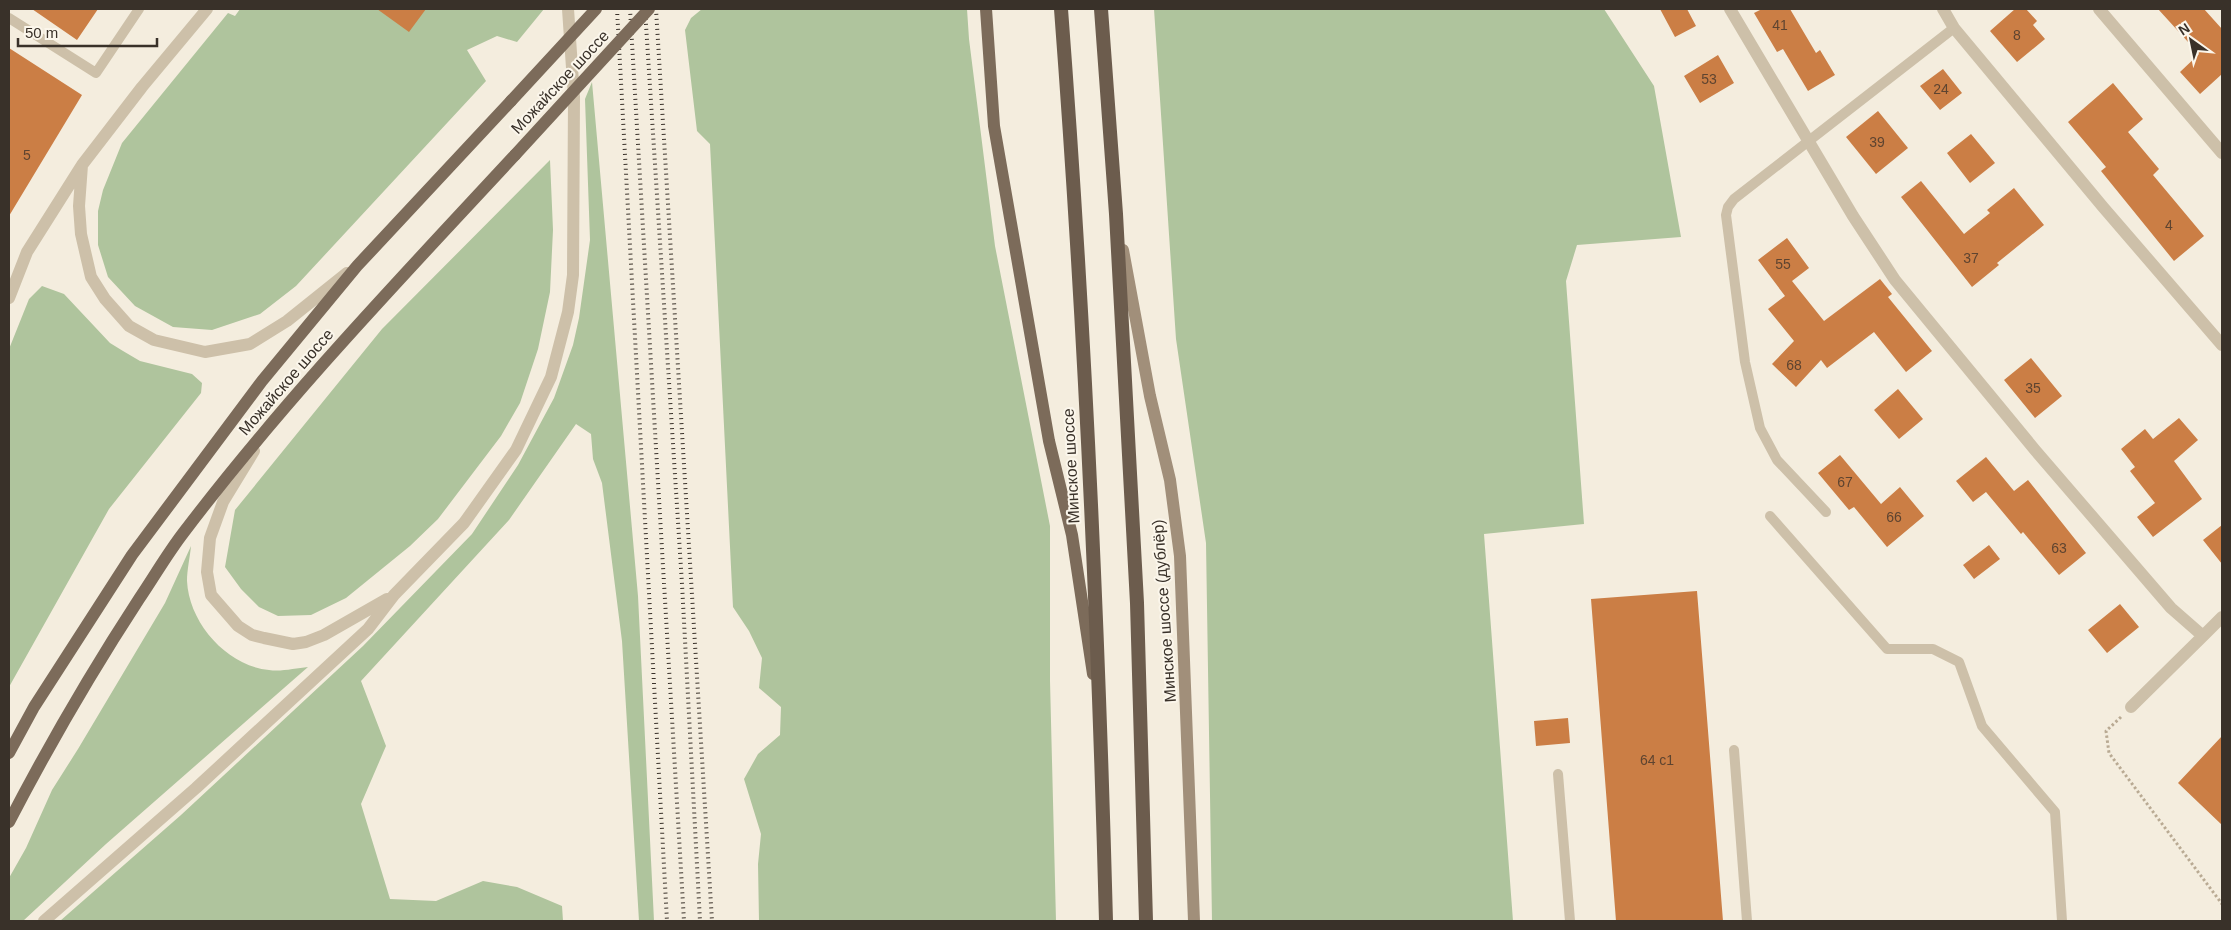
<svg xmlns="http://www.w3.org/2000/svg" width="2231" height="930" viewBox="0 0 2231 930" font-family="Helvetica,sans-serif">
<rect width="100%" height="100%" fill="#f4edde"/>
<!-- green -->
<path fill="#afc49d" d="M240 9H544L517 42 497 36 467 50 486 81 296 286 260 314 212 330 173 327 135 306 108 277 98 245V211L103 190 122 143 228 13 235 16Z
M702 9H967L969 39 995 246 1050 526V681L1056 921H759L758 864 761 834 744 779 758 754 780 735 781 707 759 688 762 658 749 631 733 607 710 144 697 131 685 30 691 18Z
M1154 9H1604L1654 86 1681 237 1577 245 1566 281 1584 524 1484 534 1513 921H1212L1206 543 1176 339Z
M592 82 638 596 654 921H639L622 641 602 483 593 459 591 434 576 424 509 520 361 681 386 746 361 804 390 899 436 901 483 881 517 887 562 906 563 921H60L181 815 363 646 472 534 518 465 554 398 573 345 579 318 590 240 585 99Z
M550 160 553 230 550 292 538 349 520 403 501 436 438 519 410 546 346 598 311 615 278 616 259 607 241 589 225 567 235 510 382 329Z
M42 286 64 294 110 343 123 351 140 361 192 374 202 383 201 393 109 509 9 687V349L29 299Z
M191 546C190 557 187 570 187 581 189 623 227 666 269 670 281 672 296 668 308 667L106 844 23 921H9V878L26 848 52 790 78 749 165 603Z"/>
<!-- building -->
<path fill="#cb7e45" d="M32 9H98L77 40Z
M377 9H426L409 32Z
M1660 9H1687L1696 26 1675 37Z
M1762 9H1790L1816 53 1820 50 1835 75 1808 91 1783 49 1777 52 1754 13Z
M2015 9H2026L2037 21 2033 25 2045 39 2017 62 1990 31Z
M2158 9H2204L2222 29V74L2200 94 2180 72 2199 54Z
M9 48 82 95 9 216Z
M1718 55 1734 83 1700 103 1684 76Z
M1943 69 1962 93 1940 110 1920 86Z
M2113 83 2143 119 2128 132 2159 169 2153 175 2204 236 2174 261 2101 171 2106 167 2068 122Z
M1878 111 1908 148 1876 174 1846 137Z
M1971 134 1995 163 1970 183 1947 153Z
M1921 181 1964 234 1990 213 1987 210 2014 188 2044 225 1997 263 1999 265 1972 287 1901 197Z
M1787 238 1809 268 1792 281 1824 321 1880 279 1892 294 1888 297 1932 351 1906 372 1874 332 1827 368 1821 360 1796 387 1772 364 1794 341 1768 309 1785 296 1758 260Z
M2031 358 2062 396 2035 418 2004 380Z
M1898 389 1923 419 1899 439 1874 410Z
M2179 418 2198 440 2174 461 2202 499 2153 537 2137 517 2155 503 2130 471 2135 467 2121 449 2145 429 2153 439Z
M1840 455 1881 504 1900 487 1924 516 1887 547 1854 507 1849 510 1818 473Z
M1986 457 2014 491 2028 480 2086 553 2059 575 2023 532 2021 534 1986 492 1973 502 1956 481Z
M2222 525V564L2203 540Z
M1989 545 2000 559 1974 579 1963 565Z
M1697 591 1723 921H1616L1591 599Z
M2120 604 2139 627 2107 653 2088 630Z
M1568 718 1570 743 1536 746 1534 721Z
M2222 736V825L2178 783Z"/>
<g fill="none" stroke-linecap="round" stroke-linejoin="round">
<!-- path -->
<path stroke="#b9aa93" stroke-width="3" stroke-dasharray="2.5 2.5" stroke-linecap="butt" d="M2121 717 2106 731 2109 753 2222 904"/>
<!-- service -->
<path stroke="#cdc0a9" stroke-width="10" d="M9 18 96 73 139 9
M1826 512 1777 460 1760 428 1745 362 1726 215 1728 207 1734 199 1954 28
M1770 516 1887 649H1933L1959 662 1982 726 2055 812 2062 921
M1734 750 1747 921
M1558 774 1570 921"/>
<!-- minor -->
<path stroke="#cdc0a9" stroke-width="12" d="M1730 9 1853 216 1895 280 2035 450 2171 608 2203 636 2222 617
M1943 9 1954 28 2103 207 2222 345
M2099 9 2222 153
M2131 707 2203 636"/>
<!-- tertiary -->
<path stroke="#cdc0a9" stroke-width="12" d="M82 165 79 206 81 234 91 277 105 299 129 326 154 340 205 352 250 344 287 321 347 273
M9 298 27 252 82 165 142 87 207 9
M254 451 223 502 210 538 207 572 211 595 238 626 252 635 264 638 293 644 306 642 324 635 387 599
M44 921 196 788 368 629 394 595 464 523 516 450 551 377 568 312 573 275 574 97 568 9"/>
<!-- secondary -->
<path stroke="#a18f7a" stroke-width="12" d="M1123 250 1150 396 1170 480 1180 556 1194 921"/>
<!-- primary -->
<path stroke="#7c6b5a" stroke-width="12" d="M986 9 994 126 1049 441 1072 535 1093 674
M9 753 34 707 132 555 262 381 357 266 511 101
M9 822C49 745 92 671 139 599 154 577 167 554 184 532 285 399 401 278 515 155"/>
<!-- trunk -->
<path stroke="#6c5c4d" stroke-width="14" d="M1061 9C1084 312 1098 617 1106 921
M1101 9 1116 214 1137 603 1146 921"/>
<!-- rail -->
<path stroke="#393129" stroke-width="4" stroke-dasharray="1 4" stroke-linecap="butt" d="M617 9 667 921
M630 9 684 921
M645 9 682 584 700 921
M656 9 712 921"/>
<!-- primary-bridge -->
<path stroke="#7c6b5a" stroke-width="12" d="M511 101 596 9
M515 155 649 9"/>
</g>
<g text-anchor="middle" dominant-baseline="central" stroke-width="4" stroke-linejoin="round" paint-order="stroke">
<!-- number labels -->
<g font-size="14" fill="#5e4430">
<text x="1780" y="25">41</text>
<text x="2017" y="35">8</text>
<text x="1709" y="79">53</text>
<text x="1941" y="89">24</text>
<text x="1877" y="142">39</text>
<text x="27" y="155">5</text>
<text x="2169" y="225">4</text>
<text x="1971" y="258">37</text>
<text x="1783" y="264">55</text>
<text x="1794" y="365">68</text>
<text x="2033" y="388">35</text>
<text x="1845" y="482">67</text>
<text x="1894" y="517">66</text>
<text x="2059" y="548">63</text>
<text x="1657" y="760">64 с1</text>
</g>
<!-- street labels -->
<g font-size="16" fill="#393129" stroke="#fbf6eb">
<text transform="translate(560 82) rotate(-47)">Можайское шоссе</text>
<text transform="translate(286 382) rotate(-49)">Можайское шоссе</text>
<text transform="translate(1071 466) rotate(-93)">Минское шоссе</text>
<text transform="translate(1164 611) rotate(-94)">Минское шоссе (дублёр)</text>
</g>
</g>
<!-- border -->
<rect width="2231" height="930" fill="none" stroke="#393129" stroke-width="20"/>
<!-- north arrow -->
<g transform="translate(2191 40) rotate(327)" stroke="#fbf6eb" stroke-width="4" paint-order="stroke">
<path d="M0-4L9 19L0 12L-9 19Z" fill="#393129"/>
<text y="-8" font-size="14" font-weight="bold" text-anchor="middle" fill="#393129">N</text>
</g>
<!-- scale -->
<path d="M18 38v8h139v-8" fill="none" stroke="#393129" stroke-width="2.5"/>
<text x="25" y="38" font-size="15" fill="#393129" stroke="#fbf6eb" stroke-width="4" paint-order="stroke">50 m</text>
</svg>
